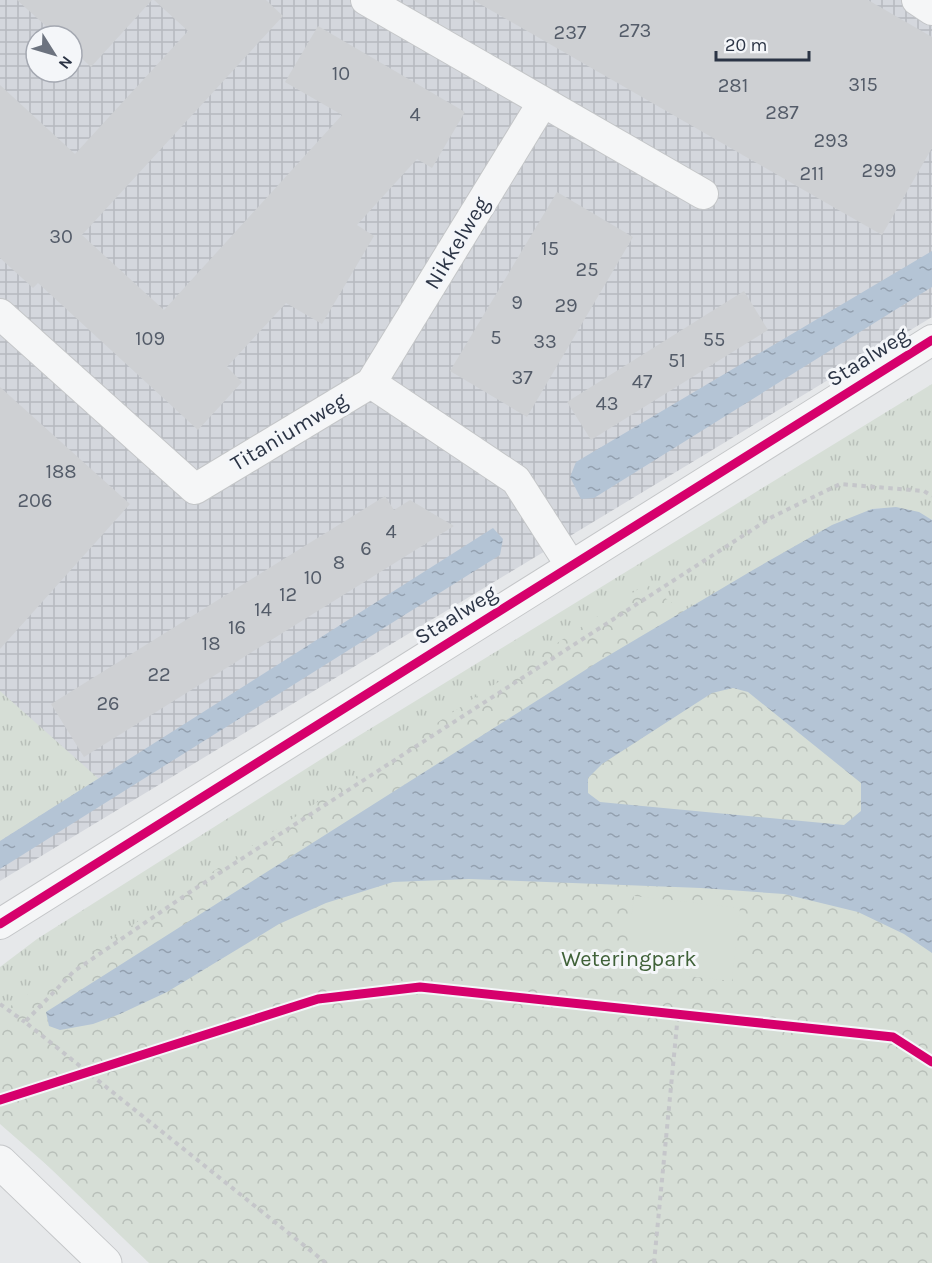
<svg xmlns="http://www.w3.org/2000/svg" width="932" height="1263" viewBox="0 0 932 1263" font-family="Karla,sans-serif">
<defs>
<pattern id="industrial-grid" width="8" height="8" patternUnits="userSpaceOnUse" patternTransform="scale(1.5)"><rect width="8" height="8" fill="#d4d7dd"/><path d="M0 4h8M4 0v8" fill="none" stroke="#b6b9bf"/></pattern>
<pattern id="grass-tufts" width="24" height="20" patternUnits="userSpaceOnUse" patternTransform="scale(1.5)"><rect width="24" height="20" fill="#d6ded6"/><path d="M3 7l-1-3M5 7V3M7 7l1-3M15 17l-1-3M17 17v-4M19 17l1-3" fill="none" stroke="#b8bfb9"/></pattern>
<pattern id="park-crowns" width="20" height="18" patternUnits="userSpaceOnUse" patternTransform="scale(1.5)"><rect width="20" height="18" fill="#d6ded6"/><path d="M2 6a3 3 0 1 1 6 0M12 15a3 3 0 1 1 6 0" fill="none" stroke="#b8bfb9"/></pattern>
<pattern id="water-ripples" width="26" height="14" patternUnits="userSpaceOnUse" patternTransform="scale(1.5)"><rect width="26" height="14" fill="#b4c4d5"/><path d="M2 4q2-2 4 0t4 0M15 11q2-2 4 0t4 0" fill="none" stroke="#93a0af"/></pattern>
</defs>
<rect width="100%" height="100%" fill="#e6e8ea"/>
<!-- industrial -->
<path fill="url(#industrial-grid)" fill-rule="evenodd" d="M0 0H932V317L0 881ZM36 36H72V72H36Z"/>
<!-- grass -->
<path fill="url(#grass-tufts)" d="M932 384V520C912 509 894 507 872 509L159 1263 0 1124V967L37 939 342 746Z
M0 691 99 779 0 841Z"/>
<!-- park -->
<path fill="url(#park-crowns)" d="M646 584 813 706 932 812V1263H149L0 1120V1013Z"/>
<!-- pitch -->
<path fill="#d6ded6" d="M634 896 740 908 732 981 625 969Z"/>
<!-- water -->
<path fill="url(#water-ripples)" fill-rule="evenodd" d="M932 251V287L594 498 581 499 570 477 576 462Z
M896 507 919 512 932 520V953L904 934 858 912 784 894 701 888 469 879 393 882 326 903 279 924 167 992 120 1014 93 1024 60 1030 49 1026 46 1012 601 660 753 570 832 525 872 509ZM733 688 748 692 861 783V811L844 825 600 802 588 793V778L602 764 712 693Z
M493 528 503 539 500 555 0 869V841Z"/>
<!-- building -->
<path fill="#ced0d3" d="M17 0H152L91 67 72 49V36H57Z
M154 0H266L283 16 82 235 164 310 342 115 285 82 318 26 465 112 432 168 417 159 357 225 374 236 322 324 286 303 227 367 242 382 198 430 38 283 33 288 0 258V85L75 154 188 31Z
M473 0H868L932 37V148L882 235Z
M557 192 633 237 527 417 450 371Z
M744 291 768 330 591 440 567 402Z
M0 387 130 504 0 649Z
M385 496 394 510 410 500 454 526 84 757 51 704Z"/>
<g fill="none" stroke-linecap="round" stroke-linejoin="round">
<defs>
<path id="minor" d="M366 0 703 194
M917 0 932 10
M0 314 195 489 371 383 516 480 571 566
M371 383 543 102
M0 924 932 340"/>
<path id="tertiary" d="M0 1162 105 1263"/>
</defs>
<!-- minor casing -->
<use href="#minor" stroke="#c4c6c8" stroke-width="32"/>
<!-- tertiary casing -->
<use href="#tertiary" stroke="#c4c6c8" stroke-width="35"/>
<!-- path -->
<path stroke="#c5c6ca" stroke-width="4" stroke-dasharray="4.5 4.5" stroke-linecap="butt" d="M0 1004 25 1022
M326 1263 25 1022 73 972 190 892 772 517 840 484 924 491 932 496
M654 1263 678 1014"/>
<!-- minor -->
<use href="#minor" stroke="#f5f6f7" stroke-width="30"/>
<!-- tertiary -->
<use href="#tertiary" stroke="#f5f6f7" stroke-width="33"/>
<defs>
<path id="cycleway" d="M0 924 932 340
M0 1100 318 999 420 987 893 1037 932 1062"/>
</defs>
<!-- cycleway casing -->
<use href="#cycleway" stroke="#f4f6f9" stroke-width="13"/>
<!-- cycleway -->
<use href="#cycleway" stroke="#d6006c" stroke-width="9"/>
</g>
<g text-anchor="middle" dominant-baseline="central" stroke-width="6" stroke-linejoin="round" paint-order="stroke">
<!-- number labels -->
<g font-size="20" fill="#545c69">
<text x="635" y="30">273</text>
<text x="570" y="32">237</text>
<text x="341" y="73">10</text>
<text x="863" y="84">315</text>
<text x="733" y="85">281</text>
<text x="782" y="112">287</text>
<text x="415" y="114">4</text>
<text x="831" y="140">293</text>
<text x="879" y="170">299</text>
<text x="812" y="173">211</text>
<text x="61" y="236">30</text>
<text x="550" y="248">15</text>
<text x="587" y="269">25</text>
<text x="517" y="302">9</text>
<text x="566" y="305">29</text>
<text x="496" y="337">5</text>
<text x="150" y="338">109</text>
<text x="714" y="339">55</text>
<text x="545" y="341">33</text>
<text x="677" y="360">51</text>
<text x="522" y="377">37</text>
<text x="642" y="381">47</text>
<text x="607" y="403">43</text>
<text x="61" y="471">188</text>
<text x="35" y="500">206</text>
<text x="391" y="531">4</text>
<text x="366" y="548">6</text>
<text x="339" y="562">8</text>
<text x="313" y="577">10</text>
<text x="288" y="594">12</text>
<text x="263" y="609">14</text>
<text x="237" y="627">16</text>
<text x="211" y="643">18</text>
<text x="159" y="674">22</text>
<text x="108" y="703">26</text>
</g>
<!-- street labels -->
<g font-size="22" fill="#2b3445" stroke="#f4f6f9">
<text transform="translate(457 243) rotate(-59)">Nikkelweg</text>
<text transform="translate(868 357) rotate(-32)">Staalweg</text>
<text transform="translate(289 432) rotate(-31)">Titaniumweg</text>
<text transform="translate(456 615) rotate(-32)">Staalweg</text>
</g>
<!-- park labels -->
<g font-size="22" fill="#3f6138" stroke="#f4f6f9">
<text x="629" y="959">Weteringpark</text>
</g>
</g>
<!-- north arrow -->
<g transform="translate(54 54) rotate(127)"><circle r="28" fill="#f4f6f9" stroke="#a4a8b1" stroke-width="1.5"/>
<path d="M0-4.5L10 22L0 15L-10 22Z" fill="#6c737f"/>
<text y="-9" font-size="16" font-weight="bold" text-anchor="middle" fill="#2b3445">N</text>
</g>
<!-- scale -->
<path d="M716 51v9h93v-9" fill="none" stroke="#2b3445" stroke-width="3"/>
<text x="725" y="51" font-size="18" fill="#2b3445" stroke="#f4f6f9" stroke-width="4.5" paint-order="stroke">20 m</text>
</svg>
